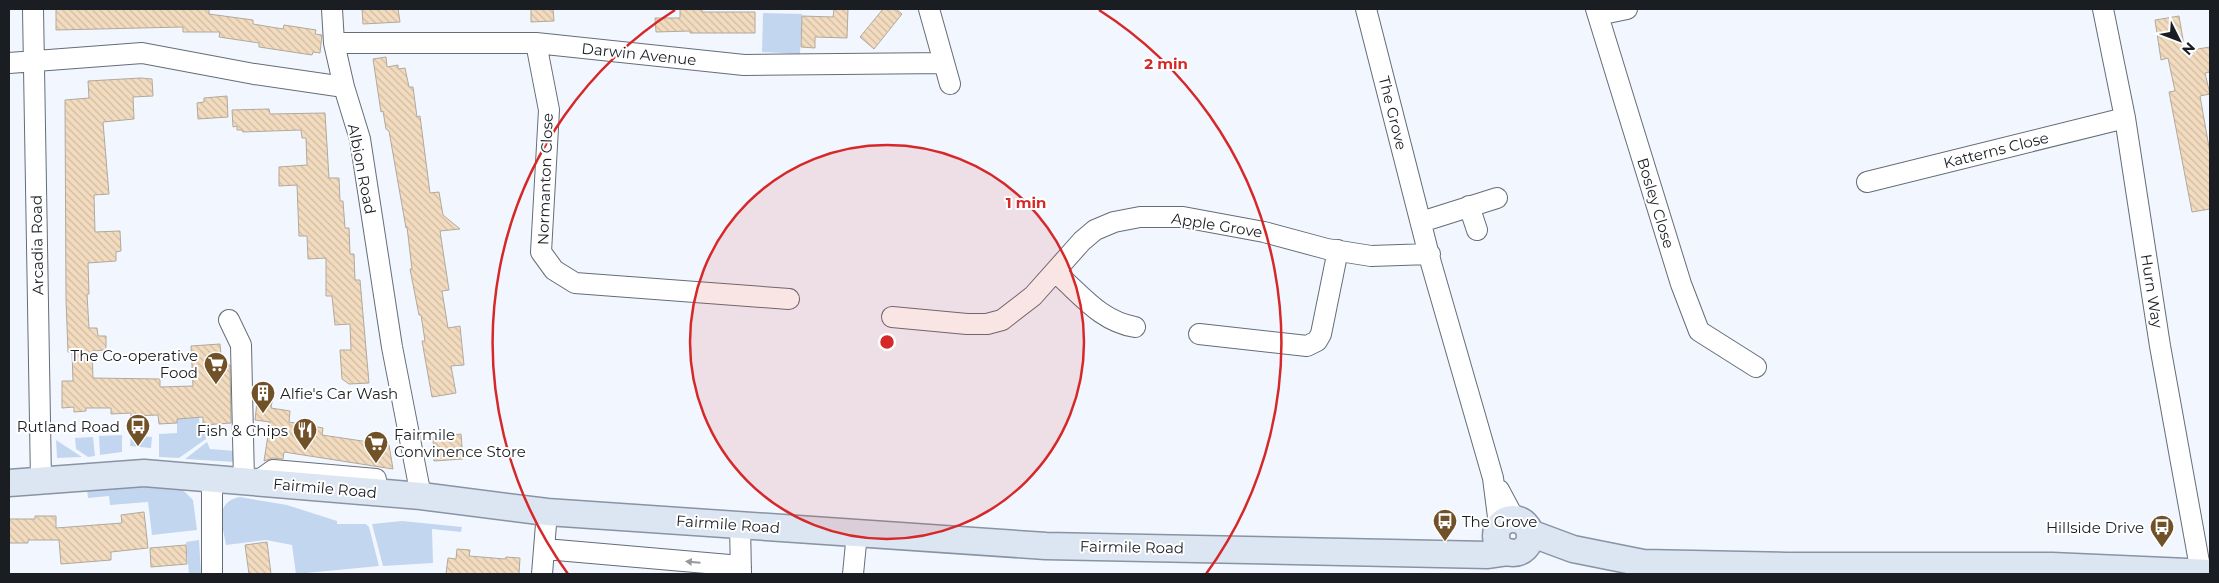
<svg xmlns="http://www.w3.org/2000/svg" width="2219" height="583" viewBox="0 0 2219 583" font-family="Montserrat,sans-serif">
<defs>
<pattern id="building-back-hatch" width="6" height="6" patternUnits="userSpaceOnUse" patternTransform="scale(1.25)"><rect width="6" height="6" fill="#f2dbbe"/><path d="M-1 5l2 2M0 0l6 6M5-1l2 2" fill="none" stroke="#cfbca3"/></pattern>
</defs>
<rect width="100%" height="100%" fill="#f2f7ff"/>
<!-- green -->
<path fill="#c3d6f0" d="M763 13 802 14 800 54 762 52Z
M195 414 196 418H199L200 429H204L206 439 179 458 159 457V434L177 433V416Z
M122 435V452L100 455 99 436Z
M131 435 152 437 151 448 130 446Z
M93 437 95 456 88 457 76 449 75 438Z
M56 440 82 457 57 458Z
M207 442 210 449 235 451 234 462 185 459Z
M133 485 182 489 193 500 197 530 152 535 148 502 110 505 109 496 88 498 87 489Z
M240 497 287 505 337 521V524H366L369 527 379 566 296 574 292 545 266 540 226 545C223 526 213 502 240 497Z
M402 521 462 527 461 532 432 529 433 563 383 566 372 524Z
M199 540 201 573 189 574 186 542Z"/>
<!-- building -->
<path fill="url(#building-back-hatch)" stroke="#b2a99e" d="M56 9H209V14L253 20V24L283 29 284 25 316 30 315 34 322 35 320 53 313 52 312 55 259 47V43L219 37 220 32H183V27L56 30Z
M362 9H398L400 22 363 24Z
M531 9H553L554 21 531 22Z
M680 9H702V12H755V33H690V31L656 32 655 18H680Z
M834 9H848L847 38 815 37V48L801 47 802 16 833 17Z
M883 9H896L902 14 874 49 860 37Z
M2179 16 2185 51 2210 47V72L2205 73 2210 94 2200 96 2210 153V209L2192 212 2169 92 2175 91 2168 58 2161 60 2155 20Z
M386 57 387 67 398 65V69L405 68 409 87H413L417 117 420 116 430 193 439 192 443 215 460 229 440 231 449 290 442 291 448 328 460 326 464 365 451 366 456 393 432 397 422 341H425L421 315H419L410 269H412L407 227 406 228 389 131 386 129 383 111 381 112 373 59Z
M141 78 152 79 153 96 133 97 134 119 103 122 109 194 94 195 95 232 120 231 121 251 116 252V261L88 263 89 294H87L89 328H97L98 336H106V350L92 351 93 378 160 379V387L193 386 191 346 220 344 222 365H230L231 423 203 425V417L177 419V423L159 424 158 415 131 416V413L111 414V408H86V411L74 412V407L62 408V381H73L72 352H68L66 300 65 100 89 98 88 81Z
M227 96 228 117 198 119 197 103 204 102V98Z
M269 109 270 114 325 113 329 178H339L340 201H343L345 228H349L350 254H354L355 280H360L369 383 349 384 342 379 340 350H351L350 324 335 325 332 296H326V258L308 259 307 236H299L297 185 279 186V167L307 165 306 138H302L301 130 243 132 242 130H237V126L233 127 232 110Z
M254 394 273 396 271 408 290 411 289 422 323 428 322 435 389 445 393 469 284 452 283 459 273 458 264 461 270 422 255 420 257 402H254Z
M461 434 463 459 434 461 433 437Z
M144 512 148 548 111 552V560L61 564 59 540H28V543H9V519H35V516H56V528L122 523 121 515Z
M267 542 271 574H249L245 545Z
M186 545 187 564 151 567 150 548Z
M457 549 470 550 469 556 505 559 506 557 520 558 519 574H446L448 558 456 559Z"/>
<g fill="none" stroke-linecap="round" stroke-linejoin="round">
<defs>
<path id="minor" d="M33 9 41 481
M332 9 334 43 344 87
M929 9 950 84
M1366 9 1431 263 1493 478 1499 525
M1596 9 1681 284 1699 331 1756 367
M2103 9 2125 118 2160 346 2201 573
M1598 15 1627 9
M334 43H536L744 65 944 63
M536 43 549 110 541 252 554 270 575 283 789 299
M9 63 142 53 254 74 344 87 360 139 392 347 421 496
M1867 182 2125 118
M1469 206 1477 230
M1421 222 1497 198
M1055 272C1082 295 1100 321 1135 327
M892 317 967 324H987L1002 320 1033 296 1082 241 1095 230 1114 222 1140 217H1183L1264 232 1327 249 1371 256 1430 254
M229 320 241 345 244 481
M1199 334 1307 346 1317 341 1321 334 1338 250
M212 477V574
M258 481 273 470 376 479
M1499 490 1514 518
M740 525 741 574
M545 549 741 566
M542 574 547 512
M853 574 857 533"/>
<path id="major" d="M9 483 144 473 421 496 547 512 1046 546 1488 555 1509 552
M1496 536a17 17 0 1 1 34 0a17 17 0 1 1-34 0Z
M1530 533 1573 549 1643 563 1787 566H2052L2210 573"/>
</defs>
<!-- minor casing -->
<use href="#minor" stroke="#656d77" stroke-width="22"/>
<!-- major casing -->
<use href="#major" stroke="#8893a3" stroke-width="29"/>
<!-- minor -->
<use href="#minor" stroke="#fff" stroke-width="20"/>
<!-- major -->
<use href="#major" stroke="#dce5f2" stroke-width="26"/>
</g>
<!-- one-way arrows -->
<defs><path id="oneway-solid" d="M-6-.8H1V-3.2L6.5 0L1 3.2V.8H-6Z" transform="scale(1.25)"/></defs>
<use fill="#98999c" href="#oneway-solid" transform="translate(693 562) rotate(-175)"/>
<!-- distance rings -->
<circle cx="887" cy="342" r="197" fill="#d62828" fill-opacity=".12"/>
<g fill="none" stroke="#d62828" stroke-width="2.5">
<circle cx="887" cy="342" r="197"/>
<path d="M568 574A394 394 0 0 1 675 10M1099 10A394 394 0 0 1 1206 574"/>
</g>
<!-- icons -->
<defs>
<symbol id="supermarket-pin" viewBox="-11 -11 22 30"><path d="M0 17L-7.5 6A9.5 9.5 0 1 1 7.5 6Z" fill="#715228" stroke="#fff"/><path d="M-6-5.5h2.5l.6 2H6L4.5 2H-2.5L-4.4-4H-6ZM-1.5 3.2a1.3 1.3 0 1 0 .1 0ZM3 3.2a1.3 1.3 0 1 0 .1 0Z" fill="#fff"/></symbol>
<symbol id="building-pin" viewBox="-11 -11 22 30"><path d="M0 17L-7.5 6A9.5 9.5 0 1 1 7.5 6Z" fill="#715228" stroke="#fff"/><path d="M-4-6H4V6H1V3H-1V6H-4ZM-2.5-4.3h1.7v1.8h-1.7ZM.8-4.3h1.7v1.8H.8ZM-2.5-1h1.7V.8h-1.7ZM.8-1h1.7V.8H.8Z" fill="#fff"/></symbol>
<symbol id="bus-pin" viewBox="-11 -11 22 30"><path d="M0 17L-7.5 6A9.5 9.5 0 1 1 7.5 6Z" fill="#715228" stroke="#fff"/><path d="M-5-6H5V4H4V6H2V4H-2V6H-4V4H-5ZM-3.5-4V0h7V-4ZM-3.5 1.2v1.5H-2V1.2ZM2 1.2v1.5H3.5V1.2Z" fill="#fff"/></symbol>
<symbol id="restaurant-pin" viewBox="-11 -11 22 30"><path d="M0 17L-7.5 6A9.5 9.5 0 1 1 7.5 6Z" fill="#715228" stroke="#fff"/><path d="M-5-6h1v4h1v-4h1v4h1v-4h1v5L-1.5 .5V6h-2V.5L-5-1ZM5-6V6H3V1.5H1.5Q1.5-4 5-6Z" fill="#fff"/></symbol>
</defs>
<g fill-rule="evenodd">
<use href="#supermarket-pin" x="202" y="350" width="28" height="38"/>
<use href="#building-pin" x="249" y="379" width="28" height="38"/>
<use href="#bus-pin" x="124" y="412" width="28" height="38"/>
<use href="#restaurant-pin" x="291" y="416" width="28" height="38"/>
<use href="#supermarket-pin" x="362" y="429" width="28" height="38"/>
<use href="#bus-pin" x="1431" y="507" width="28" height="38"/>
<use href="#bus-pin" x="2148" y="513" width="28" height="38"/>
</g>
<g text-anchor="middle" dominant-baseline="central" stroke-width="4" stroke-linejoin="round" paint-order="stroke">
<!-- street labels -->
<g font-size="15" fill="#1a1d22" stroke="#fff">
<text transform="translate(639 54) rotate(6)">Darwin Avenue</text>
<text transform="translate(1393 113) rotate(76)">The Grove</text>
<text transform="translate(1996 150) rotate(-14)">Katterns Close</text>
<text transform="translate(362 169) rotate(79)">Albion Road</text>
<text transform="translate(545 179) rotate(-88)">Normanton Close</text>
<text transform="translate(1656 203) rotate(73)">Bosley Close</text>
<text transform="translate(1217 225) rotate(9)">Apple Grove</text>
<text transform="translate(37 245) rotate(-91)">Arcadia Road</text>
<text transform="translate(2152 291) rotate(81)">Hurn Way</text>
<text transform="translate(325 488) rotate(5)">Fairmile Road</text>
<text transform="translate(728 524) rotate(4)">Fairmile Road</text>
<text transform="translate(1132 547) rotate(1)">Fairmile Road</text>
</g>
<!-- poi labels -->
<g font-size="15" fill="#1a1d22" stroke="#fff" text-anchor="end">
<text x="198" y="355">The Co-operative<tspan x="198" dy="17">Food</tspan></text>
<text x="280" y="393" text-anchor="start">Alfie's Car Wash</text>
<text x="120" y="426">Rutland Road</text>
<text x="288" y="430">Fish &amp; Chips</text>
<text x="394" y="434" text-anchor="start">Fairmile<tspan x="394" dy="17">Convinence Store</tspan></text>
<text x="1462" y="521" text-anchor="start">The Grove</text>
<text x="2144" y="527">Hillside Drive</text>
</g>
</g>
<circle cx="887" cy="342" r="8" fill="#d62828" stroke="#fff" stroke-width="2.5"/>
<g font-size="15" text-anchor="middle" font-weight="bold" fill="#d62828" stroke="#fff" stroke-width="4" stroke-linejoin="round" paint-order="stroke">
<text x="1166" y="69">2 min</text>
<text x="1026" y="208">1 min</text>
</g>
<!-- border -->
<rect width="2219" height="583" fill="none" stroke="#1a1d22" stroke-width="20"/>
<!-- north arrow -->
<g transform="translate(2179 40) rotate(132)" stroke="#ffffff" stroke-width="4" paint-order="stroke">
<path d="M0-4L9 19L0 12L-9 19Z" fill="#1a1d22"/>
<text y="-8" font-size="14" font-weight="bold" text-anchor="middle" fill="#1a1d22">N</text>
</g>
</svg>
